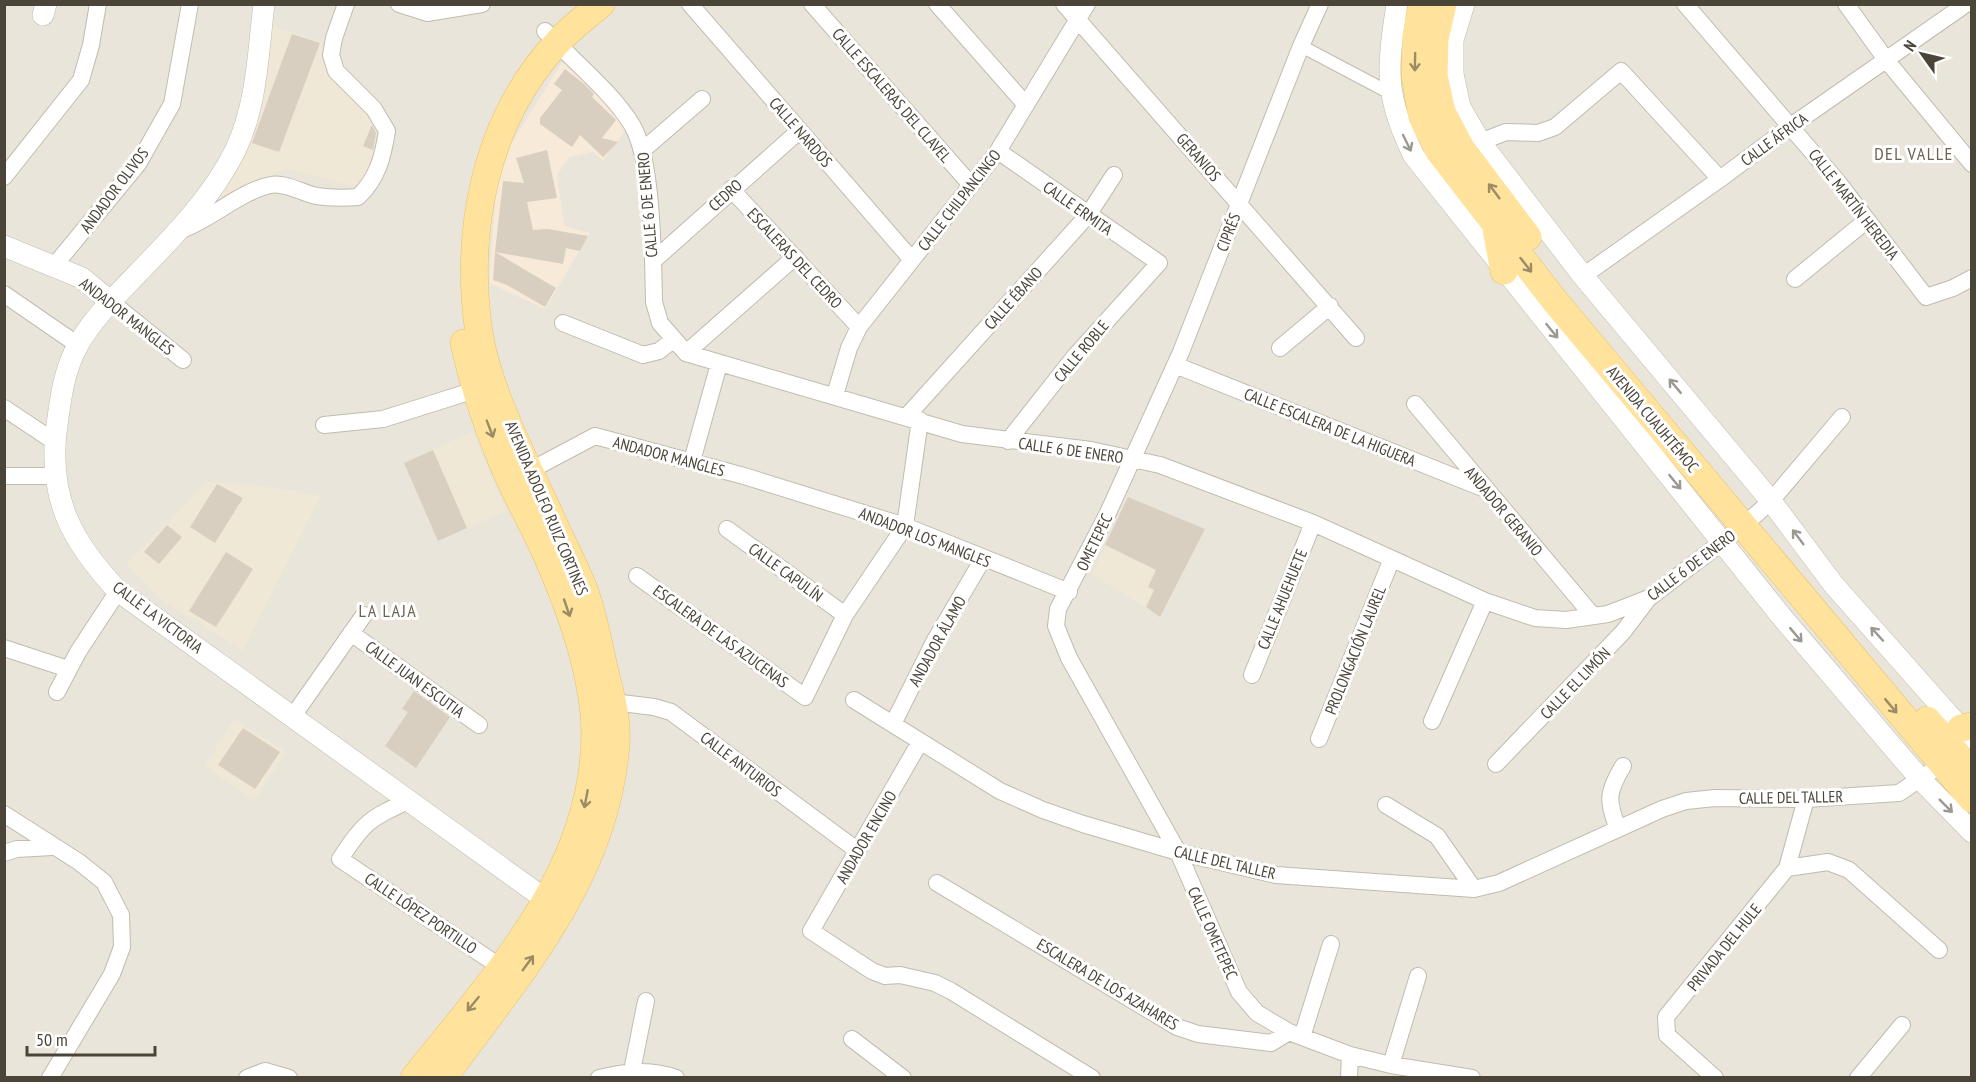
<svg xmlns="http://www.w3.org/2000/svg" width="1976" height="1082" viewBox="0 0 1976 1082" font-family="'PT Sans Narrow',sans-serif">
<rect width="100%" height="100%" fill="#f6f3ec"/>
<!-- residential -->
<path fill="#eae5da" d="M5 5H1971V1077H5Z"/>
<!-- commercial -->
<path fill="#f7ead8" d="M563 61 628 127 603 161 593 152 569 157 557 175 564 226 590 233 545 309 489 283 498 164Z"/>
<!-- education -->
<path fill="#efe8d6" d="M269 25 328 44 385 130 379 160 362 183 352 186 287 169 247 184 207 213 234 176 244 156Z
M472 432 506 511 438 541 404 463Z
M207 482 256 485 321 496 243 651 162 600 126 564Z
M1128 497 1205 529 1160 617 1092 574Z
M234 719 286 752 254 800 205 766Z"/>
<!-- building -->
<path fill="#d8cfc1" d="M292 34 320 43 279 152 252 143Z
M565 69 584 84 594 94 592 97 616 120 602 138 618 142 603 157 580 135 572 147 540 124V118L562 90 554 84Z
M372 125 376 133 373 150 363 146Z
M547 150 557 198 527 202 533 230 548 229 588 236 580 251 566 248 563 264 495 252 503 181 524 183 516 158Z
M495 252 556 288 545 307 507 285 493 280Z
M433 450 467 528 438 541 404 463Z
M217 484 243 498 215 543 190 527Z
M1128 497 1205 529 1160 617 1146 607 1154 590 1148 587 1156 570 1105 545Z
M167 525 182 537 159 564 144 552Z
M226 552 253 569 216 627 189 611Z
M414 691 450 717 416 768 385 746 408 712 402 709Z
M243 728 280 752 255 789 218 765Z"/>
<g fill="none" stroke-linecap="round" stroke-linejoin="round">
<defs>
<path id="pedestrian" d="M1301 46 1390 93"/>
<path id="minor" d="M399 4 427 13 482 4
M690 4 912 260
M812 4 971 185
M937 4 1026 105
M1064 4 1356 338
M1320 4 1301 46 1181 352 1107 515 1058 609 1056 626 1069 658 1178 852 1239 992 1257 1013 1289 1032 1350 1055 1391 1065 1472 1078
M1685 4 1838 182 1926 297 1953 288 1972 278
M1846 4 1887 61 1972 164
M545 31C572 60 612 92 632 125 653 160 653 259 654 302L660 323 686 353 962 434 1091 450 1160 465 1313 523 1485 601 1535 618 1566 620 1608 614 1649 598 1743 526 1771 501 1842 417
M1480 142 1506 132 1538 133 1555 127 1621 71 1720 179
M644 149 702 99
M998 151 1159 263 1075 356 1008 441
M4 177 81 80 91 45 98 4
M731 189 859 327
M179 231C211 220 240 191 271 185 284 182 303 193 316 196 330 198 344 198 358 197 378 178 383 156 387 131L374 109 336 71 331 55 334 38 346 4
M653 261 799 131
M54 266 138 164 172 104 190 4
M1583 276 1720 179 1791 126 1966 4
M1795 279 1867 220
M4 294 78 345
M111 302 183 360
M563 323 643 355 659 351 673 340
M1280 348 1330 306
M686 353 795 257
M1175 365 1485 489
M835 395 849 348 859 327 998 151 1087 4
M1415 404 1593 616
M4 408 55 442
M907 416 1088 215 1114 175
M324 425 383 419 475 390
M692 461 719 364
M529 471 595 436 744 476 905 526 1069 592
M4 476H56
M727 529 845 615
M637 576 805 697 845 615 905 526 920 420
M351 633 479 725
M4 648 68 669
M1252 675 1313 523
M57 692 78 652 118 591
M854 700 1000 791 1043 810 1083 824 1178 852 1276 875 1474 889 1499 883 1662 809 1686 801 1715 798 1806 799 1899 793 1948 760
M613 702 654 707 671 712 858 851
M293 716 364 615
M1432 721 1485 601
M893 724 935 640 983 559
M1319 739 1391 561
M920 742 811 931 872 971 885 976 900 975 935 983 951 991 1092 1078
M1496 764 1623 632 1648 599
M410 800C369 819 365 821 340 859L502 968
M1386 805 1437 836 1474 889
M4 814 79 862 104 882 121 915 122 947 112 974 50 1078
M1618 829C1607 800 1607 793 1623 766
M4 853 17 849 52 847
M1787 868 1828 862 1849 870 1939 950
M937 883 1177 1027 1198 1034 1271 1043 1289 1032
M1302 1037 1331 944
M852 1039 903 1078
M1391 1065 1418 976
M632 1071 646 1001
M247 1078 265 1071 289 1078
M599 1078C626 1072 649 1068 676 1078
M1349 1078 1350 1055
M1715 1078 1667 1035 1666 1017 1787 868 1806 799
M1858 1078 1902 1025"/>
<path id="tertiary" d="M264 4C258 53 257 106 235 151 212 197 174 236 139 272 118 294 93 318 78 345 63 372 60 402 56 433 49 501 73 543 118 591L556 907
M1397 4C1387 69 1384 96 1414 156L1781 616 1921 780 1972 832
M1464 4 1453 40V74L1460 107 1480 142 1583 276 1771 501 1833 584 1972 741
M43 15 46 4
M4 246 82 278 111 302"/>
<path id="primary" d="M1422 4 1416 37 1415 76 1422 117 1439 151 1554 300 1972 799
M1443 4 1435 39 1434 76 1442 112 1461 148 1528 237
M1496 229 1504 271
M1927 720 1972 771
M1961 728 1972 726
M414 1078C498 973 606 858 594 713 589 665 572 614 553 570 538 532 516 497 501 459 485 421 473 383 464 343
M443 1078C519 974 606 878 616 744 618 718 610 692 604 668 598 641 593 612 583 587 572 561 559 536 548 511 524 459 488 390 479 333 464 231 485 122 556 44 569 29 586 17 601 4"/>
</defs>
<!-- pedestrian casing -->
<use href="#pedestrian" stroke="#c2bbae" stroke-width="14"/>
<!-- minor casing -->
<use href="#minor" stroke="#c2bbae" stroke-width="18"/>
<!-- tertiary casing -->
<use href="#tertiary" stroke="#c2bbae" stroke-width="22"/>
<!-- primary casing -->
<use href="#primary" stroke="#e6c16a" stroke-width="28"/>
<!-- pedestrian -->
<use href="#pedestrian" stroke="#fff" stroke-width="12"/>
<!-- minor -->
<use href="#minor" stroke="#fff" stroke-width="16"/>
<!-- tertiary -->
<use href="#tertiary" stroke="#fff" stroke-width="21"/>
<!-- primary -->
<use href="#primary" stroke="#ffe39c" stroke-width="27"/>
</g>
<!-- one-way arrows -->
<defs><path id="oneway-shaft" d="M-6 0H5M1.5-3L5.5 0L1.5 3" fill="none" stroke-width="1.6" stroke-linecap="round" stroke-linejoin="round" transform="scale(1.5)"/></defs>
<g stroke="#9c8c66">
<use href="#oneway-shaft" transform="translate(1415 62) rotate(91)"/>
<use href="#oneway-shaft" transform="translate(1494 191) rotate(-127)"/>
<use href="#oneway-shaft" transform="translate(1526 265) rotate(52)"/>
<use href="#oneway-shaft" transform="translate(490 429) rotate(69)"/>
<use href="#oneway-shaft" transform="translate(567 608) rotate(71)"/>
<use href="#oneway-shaft" transform="translate(1891 706) rotate(50)"/>
<use href="#oneway-shaft" transform="translate(586 799) rotate(101)"/>
<use href="#oneway-shaft" transform="translate(528 963) rotate(-54)"/>
<use href="#oneway-shaft" transform="translate(473 1004) rotate(129)"/>
</g>
<g stroke="#9c9892">
<use href="#oneway-shaft" transform="translate(1407 143) rotate(64)"/>
<use href="#oneway-shaft" transform="translate(1552 331) rotate(51)"/>
<use href="#oneway-shaft" transform="translate(1675 386) rotate(-130)"/>
<use href="#oneway-shaft" transform="translate(1675 482) rotate(51)"/>
<use href="#oneway-shaft" transform="translate(1798 537) rotate(-127)"/>
<use href="#oneway-shaft" transform="translate(1877 634) rotate(-132)"/>
<use href="#oneway-shaft" transform="translate(1796 635) rotate(50)"/>
<use href="#oneway-shaft" transform="translate(1946 806) rotate(45)"/>
</g>
<g text-anchor="middle" dominant-baseline="central" stroke-width="6" stroke-linejoin="round" paint-order="stroke">
<!-- street labels -->
<g font-size="16" fill="#4b4439" stroke="#fff">
<text transform="translate(892 95) rotate(49)">CALLE ESCALERAS DEL CLAVEL</text>
<text transform="translate(801 132) rotate(49)">CALLE NARDOS</text>
<text transform="translate(1774 139) rotate(-36)">CALLE ÁFRICA</text>
<text transform="translate(1199 157) rotate(49)">GERANIOS</text>
<text transform="translate(114 190) rotate(-53)">ANDADOR OLIVOS</text>
<text transform="translate(725 195) rotate(-42)">CEDRO</text>
<text transform="translate(959 200) rotate(-52)">CALLE CHILPANCINGO</text>
<text transform="translate(1854 204) rotate(52)">CALLE MARTÍN HEREDIA</text>
<text transform="translate(647 205) rotate(-95)">CALLE 6 DE ENERO</text>
<text transform="translate(1078 208) rotate(35)">CALLE ERMITA</text>
<text transform="translate(1228 232) rotate(-69)">CIPRÉS</text>
<text transform="translate(795 258) rotate(47)">ESCALERAS DEL CEDRO</text>
<text transform="translate(1013 298) rotate(-48)">CALLE ÉBANO</text>
<text transform="translate(127 316) rotate(38)">ANDADOR MANGLES</text>
<text transform="translate(1081 351) rotate(-50)">CALLE ROBLE</text>
<text transform="translate(1653 419) rotate(50)">AVENIDA CUAUHTÉMOC</text>
<text transform="translate(1330 427) rotate(22)">CALLE ESCALERA DE LA HIGUERA</text>
<text transform="translate(1071 450) rotate(8)">CALLE 6 DE ENERO</text>
<text transform="translate(669 456) rotate(15)">ANDADOR MANGLES</text>
<text transform="translate(547 508) rotate(67)">AVENIDA ADOLFO RUIZ CORTINES</text>
<text transform="translate(1504 511) rotate(50)">ANDADOR GERANIO</text>
<text transform="translate(925 537) rotate(21)">ANDADOR LOS MANGLES</text>
<text transform="translate(1094 542) rotate(-64)">OMETEPEC</text>
<text transform="translate(1691 565) rotate(-37)">CALLE 6 DE ENERO</text>
<text transform="translate(786 572) rotate(36)">CALLE CAPULÍN</text>
<text transform="translate(1282 599) rotate(-68)">CALLE AHUEHUETE</text>
<text transform="translate(158 617) rotate(37)">CALLE LA VICTORIA</text>
<text transform="translate(721 636) rotate(36)">ESCALERA DE LAS AZUCENAS</text>
<text transform="translate(937 641) rotate(-61)">ANDADOR ÁLAMO</text>
<text transform="translate(1355 650) rotate(-68)">PROLONGACIÓN LAUREL</text>
<text transform="translate(415 679) rotate(36)">CALLE JUAN ESCUTIA</text>
<text transform="translate(1575 683) rotate(-46)">CALLE EL LIMÓN</text>
<text transform="translate(741 764) rotate(37)">CALLE ANTURIOS</text>
<text transform="translate(1791 797) rotate(-1)">CALLE DEL TALLER</text>
<text transform="translate(866 837) rotate(-60)">ANDADOR ENCINO</text>
<text transform="translate(1225 862) rotate(13)">CALLE DEL TALLER</text>
<text transform="translate(421 913) rotate(34)">CALLE LÓPEZ PORTILLO</text>
<text transform="translate(1213 933) rotate(66)">CALLE OMETEPEC</text>
<text transform="translate(1724 947) rotate(-51)">PRIVADA DEL HULE</text>
<text transform="translate(1108 984) rotate(31)">ESCALERA DE LOS AZAHARES</text>
</g>
<!-- neighbourhood labels -->
<g font-size="18" letter-spacing="1.5" fill="#6e6250" stroke="#fff">
<text x="1914" y="153">DEL VALLE</text>
<text x="388" y="610">LA LAJA</text>
</g>
</g>
<!-- border -->
<rect width="1976" height="1082" fill="none" stroke="#4b4439" stroke-width="12"/>
<!-- north arrow -->
<g transform="translate(1922 54) rotate(304)" stroke="#ffffff" stroke-width="4.5" paint-order="stroke">
<path d="M0-4.5L10 22L0 15L-10 22Z" fill="#4b4439"/>
<text y="-9" font-size="16" font-weight="bold" text-anchor="middle" fill="#4b4439">N</text>
</g>
<!-- scale -->
<path d="M27 1046v9h128v-9" fill="none" stroke="#4b4439" stroke-width="3"/>
<text x="36" y="1046" font-size="18" fill="#4b4439" stroke="#ffffff" stroke-width="4.5" paint-order="stroke">50 m</text>
</svg>
